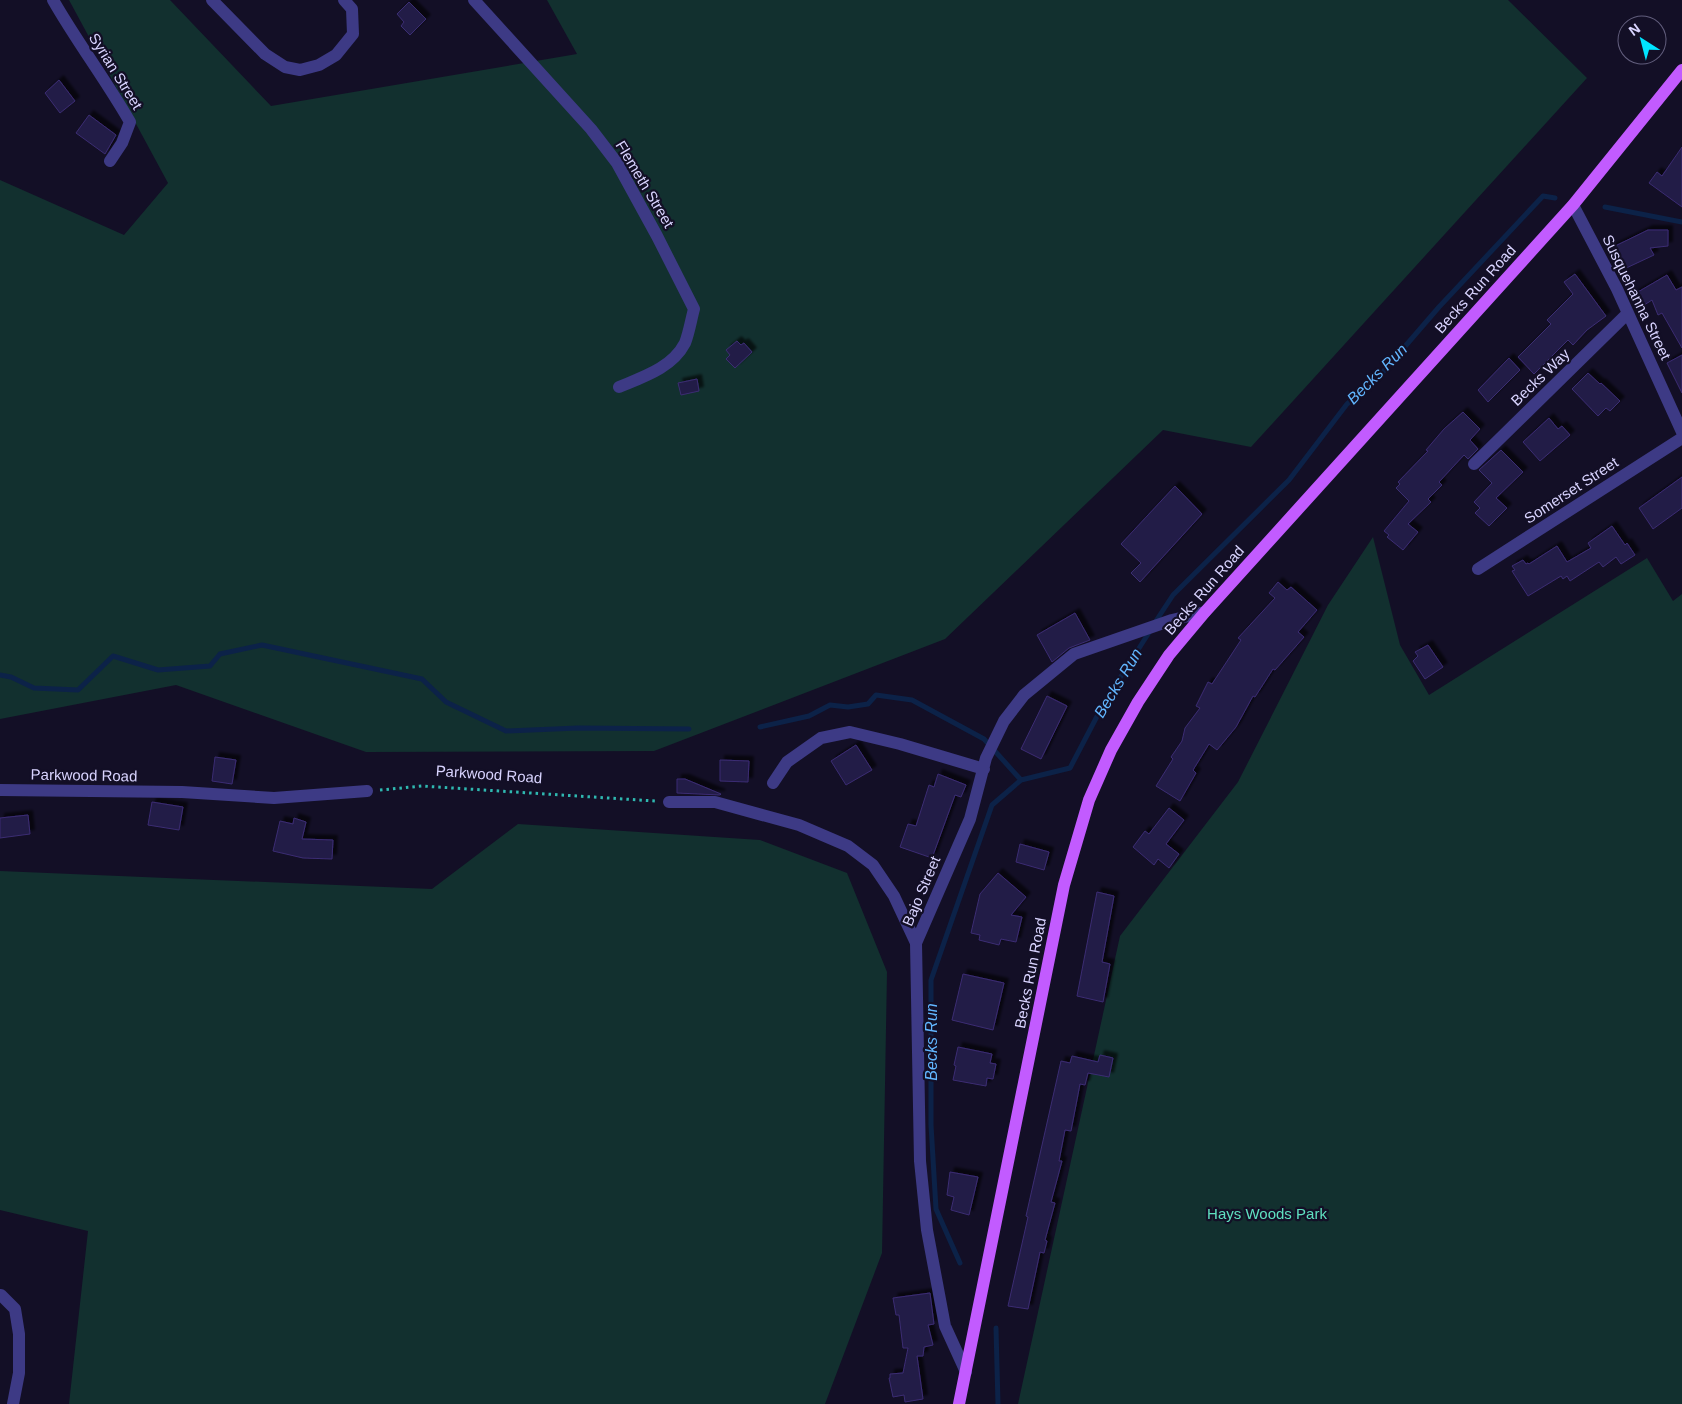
<svg xmlns="http://www.w3.org/2000/svg" width="1682" height="1404" viewBox="0 0 1682 1404" font-family="Arial,sans-serif">
<defs>
<filter id="shadow"><feDropShadow dx="4.5" dy="-4.5" stdDeviation="1" flood-color="#0009"/></filter>
</defs>
<rect width="100%" height="100%" fill="#130f26"/>
<!-- green -->
<path fill="#12302f" d="M69 0H170L271 106 577 54 547 0H1508L1587 78 1251 447 1163 430 945 639 654 751 366 752 176 685 0 719V180L124 235 168 183Z
M1373 537 1400 645 1429 695 1647 558 1673 601 1682 594V1404H1018L1120 936 1238 782 1328 605Z
M518 824 760 840 847 873 887 972 882 1253 825 1404H69L88 1231 0 1210V871L432 889Z"/>
<g fill="none" stroke-linecap="round" stroke-linejoin="round">
<!-- stream -->
<path stroke="#0c2248" stroke-width="5" d="M1605 207 1682 222
M1154 624 1173 595 1289 480 1347 404 1376 380 1439 307 1543 196 1555 198
M0 675 11 677 34 688 78 690 113 656 158 670 210 666 220 654 262 645 422 679 446 702 506 731 578 728 689 729
M760 727 809 716 830 705 848 707 868 704 876 695 912 700 984 739 1021 780
M960 1263 936 1209 931 1125V980L992 805 1021 780 1070 768 1104 703 1150 631
M996 1328 998 1404"/>
</g>
<!-- building -->
<path fill="#241b47" stroke="#3b2d73" filter="url(#shadow)" d="M409 2 426 19 410 35 401 26 404 22 397 14Z
M59 80 75 101 60 113 45 93Z
M89 115 116 135 105 154 76 133Z
M1682 147V207L1649 183 1657 172 1662 176Z
M1648 230H1668V246L1650 248 1654 255 1622 270 1611 248Z
M1575 274 1606 316 1587 330 1573 345 1568 340 1534 374 1518 357 1551 324 1547 320 1573 294 1564 282Z
M1667 275 1676 290 1682 287V348L1662 313 1658 315 1652 300 1638 309 1631 296Z
M737 341 741 345 744 343 752 352 735 368 726 359 730 355 726 350Z
M1682 355V393L1667 363Z
M1509 358 1520 370 1488 402 1478 390Z
M1588 373 1600 384 1601 383 1620 401 1610 411 1606 408 1598 416 1572 389Z
M697 379 699 391 681 395 678 383Z
M1463 412 1480 429 1470 440 1478 449 1468 459 1464 455 1439 482 1442 485 1428 499 1431 502 1408 524 1418 532 1403 550 1387 537 1389 535 1384 531 1409 501 1396 488 1400 484 1398 482 1428 451 1426 450 1444 429Z
M1549 418 1558 429 1562 426 1570 435 1540 461 1523 442Z
M1501 450 1523 472 1496 498 1507 508 1489 526 1475 513 1480 508 1474 502 1492 483 1479 470Z
M1682 477V508L1653 529 1639 508Z
M1175 486 1202 514 1140 582 1131 573 1141 563 1121 544Z
M1612 526 1625 545 1627 543 1635 555 1621 564 1616 557 1603 567 1599 562 1570 581 1567 576 1563 579 1561 576 1528 596 1512 571 1515 570 1512 566 1523 560 1526 564 1528 563 1529 564 1557 546 1567 562 1591 548 1588 543Z
M1278 582 1287 590 1291 587 1317 610 1298 632 1304 637 1275 670 1273 669 1255 697 1253 696 1236 727 1217 750 1209 744 1193 770 1196 773 1180 801 1156 786 1173 759 1171 757 1182 741 1185 728 1200 708 1196 706 1208 682 1212 684 1241 640 1238 638 1275 598 1269 593Z
M1075 613 1090 640 1069 648 1052 662 1037 635Z
M1428 645 1443 667 1425 679 1413 661 1418 656 1415 652Z
M1047 696 1067 706 1041 759 1021 749Z
M856 745 872 770 846 785 831 761Z
M215 757 236 760 232 784 212 781Z
M720 760 749 761 748 782 720 781Z
M938 774 966 785 961 797 955 795 932 858 900 847 908 824 916 826 929 785 934 787Z
M677 779H685L721 794 720 795 677 793Z
M152 802 183 807 179 830 148 825Z
M1169 808 1184 820 1166 844 1179 854 1169 868 1158 859 1154 865 1133 847 1145 831 1149 834Z
M28 815 30 834 0 838V818Z
M294 818 306 822 302 839 333 840 332 859 303 858 273 851 280 821 293 824Z
M1020 844 1049 852 1044 870 1016 862Z
M998 873 1026 897 1011 915 1022 917 1016 942 1001 939 999 945 979 940 980 935 971 933 980 894Z
M1097 892 1114 896 1102 962 1110 964 1103 1002 1077 996Z
M963 974 1004 983 993 1030 952 1020Z
M958 1047 992 1054 990 1063 996 1064 993 1079 987 1078 986 1086 953 1080 956 1066 954 1065Z
M1100 1055 1113 1058 1109 1077 1088 1073 1085 1085 1080 1084 1071 1131 1065 1130 1059 1161H1062L1051 1202 1055 1203 1045 1240 1047 1241 1044 1253 1040 1252 1028 1309 1008 1306 1028 1217 1026 1216 1061 1061 1070 1063 1072 1056 1098 1062Z
M950 1172 978 1177 969 1215 951 1210 954 1197 947 1195Z
M930 1293 934 1324 928 1325 933 1345 924 1347 923 1356H917L923 1399 905 1402 904 1395 893 1397 889 1378H890V1374L903 1373 908 1348H903L899 1315H896L893 1298Z"/>
<g fill="none" stroke-linecap="round" stroke-linejoin="round">
<!-- path -->
<path stroke="#2fb8b0" stroke-width="3" stroke-dasharray="2.5 4" stroke-linecap="butt" d="M380 790 422 786 655 801"/>
<!-- minor -->
<path stroke="#3d3a85" stroke-width="12" d="M53 0C77 42 106 80 130 122L122 143 110 161
M212 0 265 54 285 67 300 70 319 65 336 55 353 34 352 9 344 0
M474 0 591 129 617 163 657 236 694 309C691 320 689 333 685 343 672 368 643 377 619 387
M1573 205 1617 289 1682 432
M1474 464 1628 313
M1478 569 1682 438
M773 783 787 762 821 738 850 732 900 744 984 769
M0 790 182 792 274 798 367 791
M669 802H715L799 825 848 846 873 865 894 896 916 943
M1 1295 15 1309 19 1334V1373L13 1404
M966 1372 945 1326 927 1230 920 1161 916 943 970 819 986 758 1004 721 1024 695 1074 654 1172 620 1205 612"/>
<!-- major -->
<path stroke="#c25bff" stroke-width="12" d="M959 1404 1064 885 1089 800 1111 750 1138 702 1169 655 1205 612 1573 205 1682 70"/>
</g>
<g text-anchor="middle" dominant-baseline="central" stroke-width="4.5" stroke-linejoin="round" paint-order="stroke">
<!-- street labels -->
<g font-size="15" fill="#d9d4ff" stroke="#130f26">
<text transform="translate(116 71) rotate(58)">Syrian Street</text>
<text transform="translate(645 184) rotate(59)">Flemeth Street</text>
<text transform="translate(1475 289) rotate(-48)">Becks Run Road</text>
<text transform="translate(1637 297) rotate(64)">Susquehanna Street</text>
<text transform="translate(1540 377) rotate(-44)">Becks Way</text>
<text transform="translate(1571 490) rotate(-33)">Somerset Street</text>
<text transform="translate(1204 590) rotate(-49)">Becks Run Road</text>
<text transform="translate(489 774) rotate(4)">Parkwood Road</text>
<text transform="translate(84 775) rotate(1)">Parkwood Road</text>
<text transform="translate(921 891) rotate(-67)">Bajo Street</text>
<text transform="translate(1030 973) rotate(-79)">Becks Run Road</text>
</g>
<!-- park labels -->
<g font-size="15" fill="#5fe0c0" stroke="#130f26">
<text x="1267" y="1213">Hays Woods Park</text>
</g>
<!-- water labels -->
<g font-size="16" font-style="italic" fill="#62b6ff" stroke="#130f26">
<text transform="translate(1377 374) rotate(-45)">Becks Run</text>
<text transform="translate(1118 683) rotate(-59)">Becks Run</text>
<text transform="translate(931 1042) rotate(-90)">Becks Run</text>
</g>
</g>
<!-- north arrow -->
<g transform="translate(1642 40) rotate(324)"><circle r="24" fill="#130f26" stroke="#625e7d"/>
<path d="M0-4L9 19L0 12L-9 19Z" fill="#00e5ff"/>
<text y="-8" font-size="14" font-weight="bold" text-anchor="middle" fill="#d9d4ff">N</text>
</g>
</svg>
